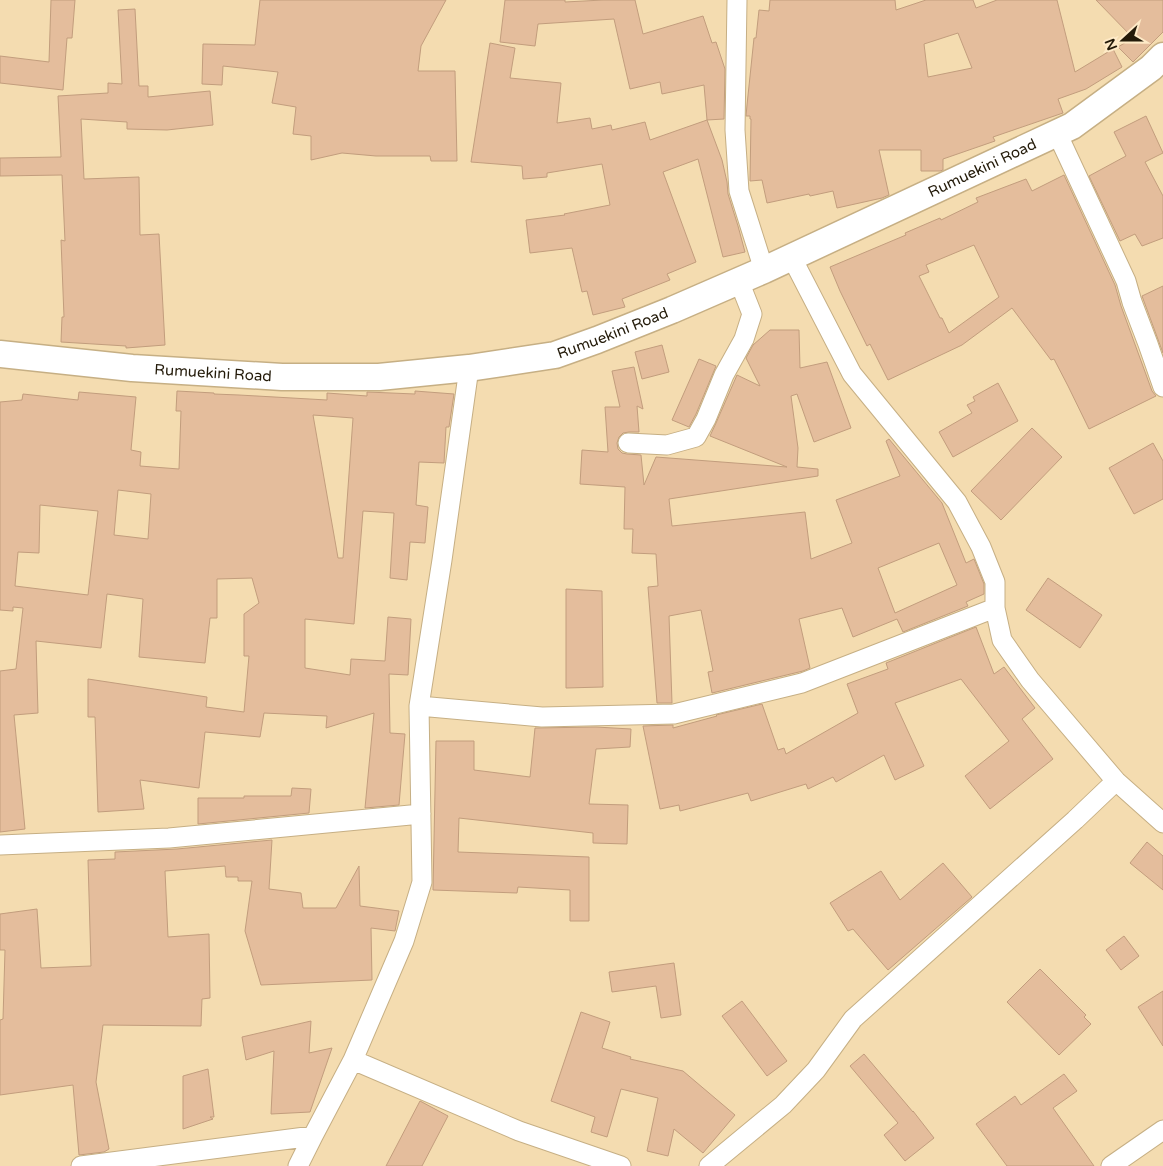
<svg xmlns="http://www.w3.org/2000/svg" width="1163" height="1166" viewBox="0 0 1163 1166" font-family="'Varela Round',sans-serif">
<rect width="100%" height="100%" fill="#f4dcb0"/>
<!-- building -->
<path fill="#e4bd9c" stroke="#c29d7d" fill-rule="evenodd" d="M51 0H75L72 38H67L63 90 0 83V56L49 62Z
M260 0H446L421 46 418 71H455L457 161H431L430 156H376L342 153 311 160V136L293 134 296 107 272 103 278 72 223 66 222 85 202 84 203 44 255 45Z
M505 0H565V2L603 0H635L643 34 703 16 712 43 716 42 725 69 724 119 707 120 704 85 662 94 660 82 630 89 614 19 538 24 535 46 500 42Z
M770 0H895L896 10 926 0H973L976 8 997 0H1057L1075 72 1113 49 1122 67 1086 89 1058 99 1063 113 993 137 995 141 943 159V170L940 171H921V150H879L889 195 882 198 837 208 833 191 810 196 809 194 767 203 762 180 750 181 751 119H750V116H746L747 105 754 38H756L759 10 769 11ZM958 33 972 68 928 77 924 44Z
M1096 0H1163V32L1133 62 1118 47 1133 38Z
M135 9 139 86H148V97L210 91 213 125 167 130 127 129V122L81 119 84 179 139 177 140 235 159 234 165 345 126 348V346L61 342 62 317H64L61 240 65 241 62 175 0 176V158L61 157 58 96 108 93V83L122 84 118 10Z
M490 43 515 48 510 78 561 83 557 123 590 118 592 129 611 125 612 130 645 122 650 140 707 120 722 160 727 182 728 194 738 226 745 252 723 257 698 159 663 172 696 262 667 274 670 280 622 299 625 307 593 315 587 291 582 292 572 248 530 253 526 220 565 215 564 214 610 205 602 164 547 173V177L523 179 522 166 471 162Z
M1146 116 1163 153 1145 162 1163 196V238L1142 246 1135 234 1120 241 1089 176 1126 156 1114 132Z
M1064 175 1115 285 1121 306 1152 391 1156 396 1089 429 1068 386 1054 359 1051 360 1012 308 962 345 888 380 870 344 867 346 840 291 830 267 906 235 905 233 940 218 941 220 978 202 976 198 1026 179 1032 191ZM974 245 999 297 949 333 942 318H940L919 276 929 272 926 265Z
M1163 286V353L1142 296Z
M770 330H799L800 368 827 362 851 428 814 442 797 394 791 396 798 448 797 467 818 469V476L669 499 672 526 805 512 811 559 852 543 836 500 900 476 886 441 889 439 942 503 966 563 974 559 984 584V594L966 602 968 606 903 632 897 619 853 637 842 608 799 619 810 668 803 671 712 693 708 672 713 671 701 610 669 616 672 703H657L648 587 658 586 656 554 632 553 633 529H624L625 487 580 484 582 450 608 452 605 407H620L612 371 634 367 643 409 637 406 639 432H629L623 433 619 437 617 443 618 449 622 453 627 454 641 455 644 485 656 457 787 467 710 436 716 423 737 375 760 386 746 358 753 345ZM939 543 957 585 895 613 878 568Z
M662 345 669 372 642 379 635 352Z
M699 359 716 366 696 414 689 427 672 420Z
M998 383 1018 421 953 457 939 432 972 413 967 405 975 401 973 397Z
M177 391 214 393V394L239 395 327 400V393L367 396V392L415 394V391L454 394 449 427H446L444 463 419 462 416 505 428 507 425 543 410 542 407 580 390 578 394 513 363 511 354 624 305 619V668L350 675 351 659 385 661 388 617 411 619 408 675 389 674 390 733 405 734 399 805 365 808 374 713 326 728 327 716 264 713 260 737 205 732 199 788 140 780 144 809 98 812 95 717H88V679L207 697 206 707 244 712 249 656H244V614L259 603 252 578 217 579V618H210L205 663 139 657 143 599 107 594 101 648 36 641 38 713 14 715 25 829 0 832V671L16 669 23 608 13 607V611L0 610V402L22 400 23 394 78 400 79 392 136 397 131 450 141 452 140 466 179 469 181 411H176ZM313 415 353 418 343 558H338ZM118 490 151 494 148 539 114 535ZM40 505 98 511 88 595 15 586 18 552 39 553Z
M1032 428 1062 457 1001 520 971 491Z
M1153 443 1163 461V499L1134 514 1109 468Z
M1048 578 1102 615 1080 648 1026 610Z
M566 589 602 591 603 687 566 688Z
M976 627 994 674 1004 667 1035 708 1022 719 1053 759 990 809 965 776 1009 741 961 679 895 703 924 766 895 780 884 755 836 782 833 777 808 789 806 784 751 801 748 793 680 811 679 805 660 809 643 726 673 725V728L717 716 716 715 762 704 778 750 784 748 786 754 858 713 847 684 888 669 886 663Z
M596 727 631 729 630 747 596 749 589 804 628 805 627 844 593 843V833L459 818 458 852 589 857V921H570V890L518 887 517 893 433 890 436 741H474V770L530 777 535 728Z
M292 788 311 789 309 813 198 824V798H244V796H291Z
M272 840 269 889 301 893 303 908H336L359 866 360 906 399 911 395 931 371 928 372 980 261 985 245 931 252 881H238V877H226L225 866 165 871 168 937 209 934 210 998 202 999 201 1026 103 1025 96 1082 109 1149 104 1152 79 1155 73 1085 0 1095V1020L3 1019 5 950H0V914L37 909 41 968 91 966 88 860 115 859V852L177 849Z
M1147 842 1163 856V890L1130 863Z
M943 863 972 897 888 970 853 929 848 931 830 903 881 871 900 900Z
M1124 936 1139 956 1121 970 1106 950Z
M674 963 681 1015 661 1018 656 986 612 992 609 972Z
M1040 969 1086 1015 1084 1017 1091 1024 1059 1055 1007 1002Z
M1163 991V1046L1138 1007Z
M742 1001 787 1061 767 1076 722 1016Z
M581 1012 610 1022 602 1048 631 1057 630 1059 683 1071 735 1115 703 1153 674 1129 668 1156 647 1151 658 1098 621 1089 607 1137 591 1132 595 1117 551 1101Z
M311 1021 309 1053 332 1048 310 1112 271 1114 274 1051 246 1060 242 1037Z
M864 1054 913 1112V1111L934 1138 905 1161 884 1135 898 1123 850 1066Z
M208 1069 214 1117H210L213 1119 183 1129V1076Z
M1064 1074 1077 1091 1053 1108 1094 1166H1007L976 1124 1015 1096 1021 1105Z
M420 1101 448 1116 422 1166H386Z"/>
<g fill="none" stroke-linecap="round" stroke-linejoin="round">
<defs>
<path id="street" d="M737 0 735 130 739 191 764 270
M1057 133 1126 281 1132 302 1148 344 1163 387
M792 258 852 374 957 502 981 547 995 582V608L1002 640 1030 680 1116 781 1163 823
M628 443 667 445 696 437 706 419 724 375 744 339 752 314 739 281
M419 706 542 717 674 714 802 683 995 608
M0 845 169 838 421 814
M353 1060 519 1131 621 1166
M81 1166 313 1136
M298 1166 313 1136 353 1060 404 941 422 882 419 706 442 560 469 368
M709 1166 783 1105 816 1070 853 1019 1075 820 1116 781
M1111 1166 1163 1130"/>
<g id="secondary">
<path id="s1" d="M0 354 132 368 282 377H379L469 368 555 355 597 340 672 310 764 270 1072 126 1151 68 1163 56"/>
</g>
</defs>
<!-- street casing -->
<use href="#street" stroke="#c6af84" stroke-width="21"/>
<!-- secondary casing -->
<use href="#secondary" stroke="#c6af84" stroke-width="29"/>
<!-- street -->
<use href="#street" stroke="#fff" stroke-width="19"/>
<!-- secondary -->
<use href="#secondary" stroke="#fff" stroke-width="26"/>
</g>
<g text-anchor="middle" dominant-baseline="central" stroke-width="4.5" stroke-linejoin="round" paint-order="stroke">
<!-- street labels -->
<g font-size="15" fill="#231a09" stroke="#feeac7">
<text stroke="none"><textPath href="#s1" startOffset="1024">Rumuekini Road</textPath></text>
<text stroke="none"><textPath href="#s1" startOffset="619">Rumuekini Road</textPath></text>
<text stroke="none"><textPath href="#s1" startOffset="214">Rumuekini Road</textPath></text>
</g>
</g>
<!-- north arrow -->
<g transform="translate(1123 40) rotate(249)" stroke="#feeac7" stroke-width="4" paint-order="stroke">
<path d="M0-4L9 19L0 12L-9 19Z" fill="#231a09"/>
<text y="-8" font-size="14" font-weight="bold" text-anchor="middle" fill="#231a09">N</text>
</g>
</svg>
